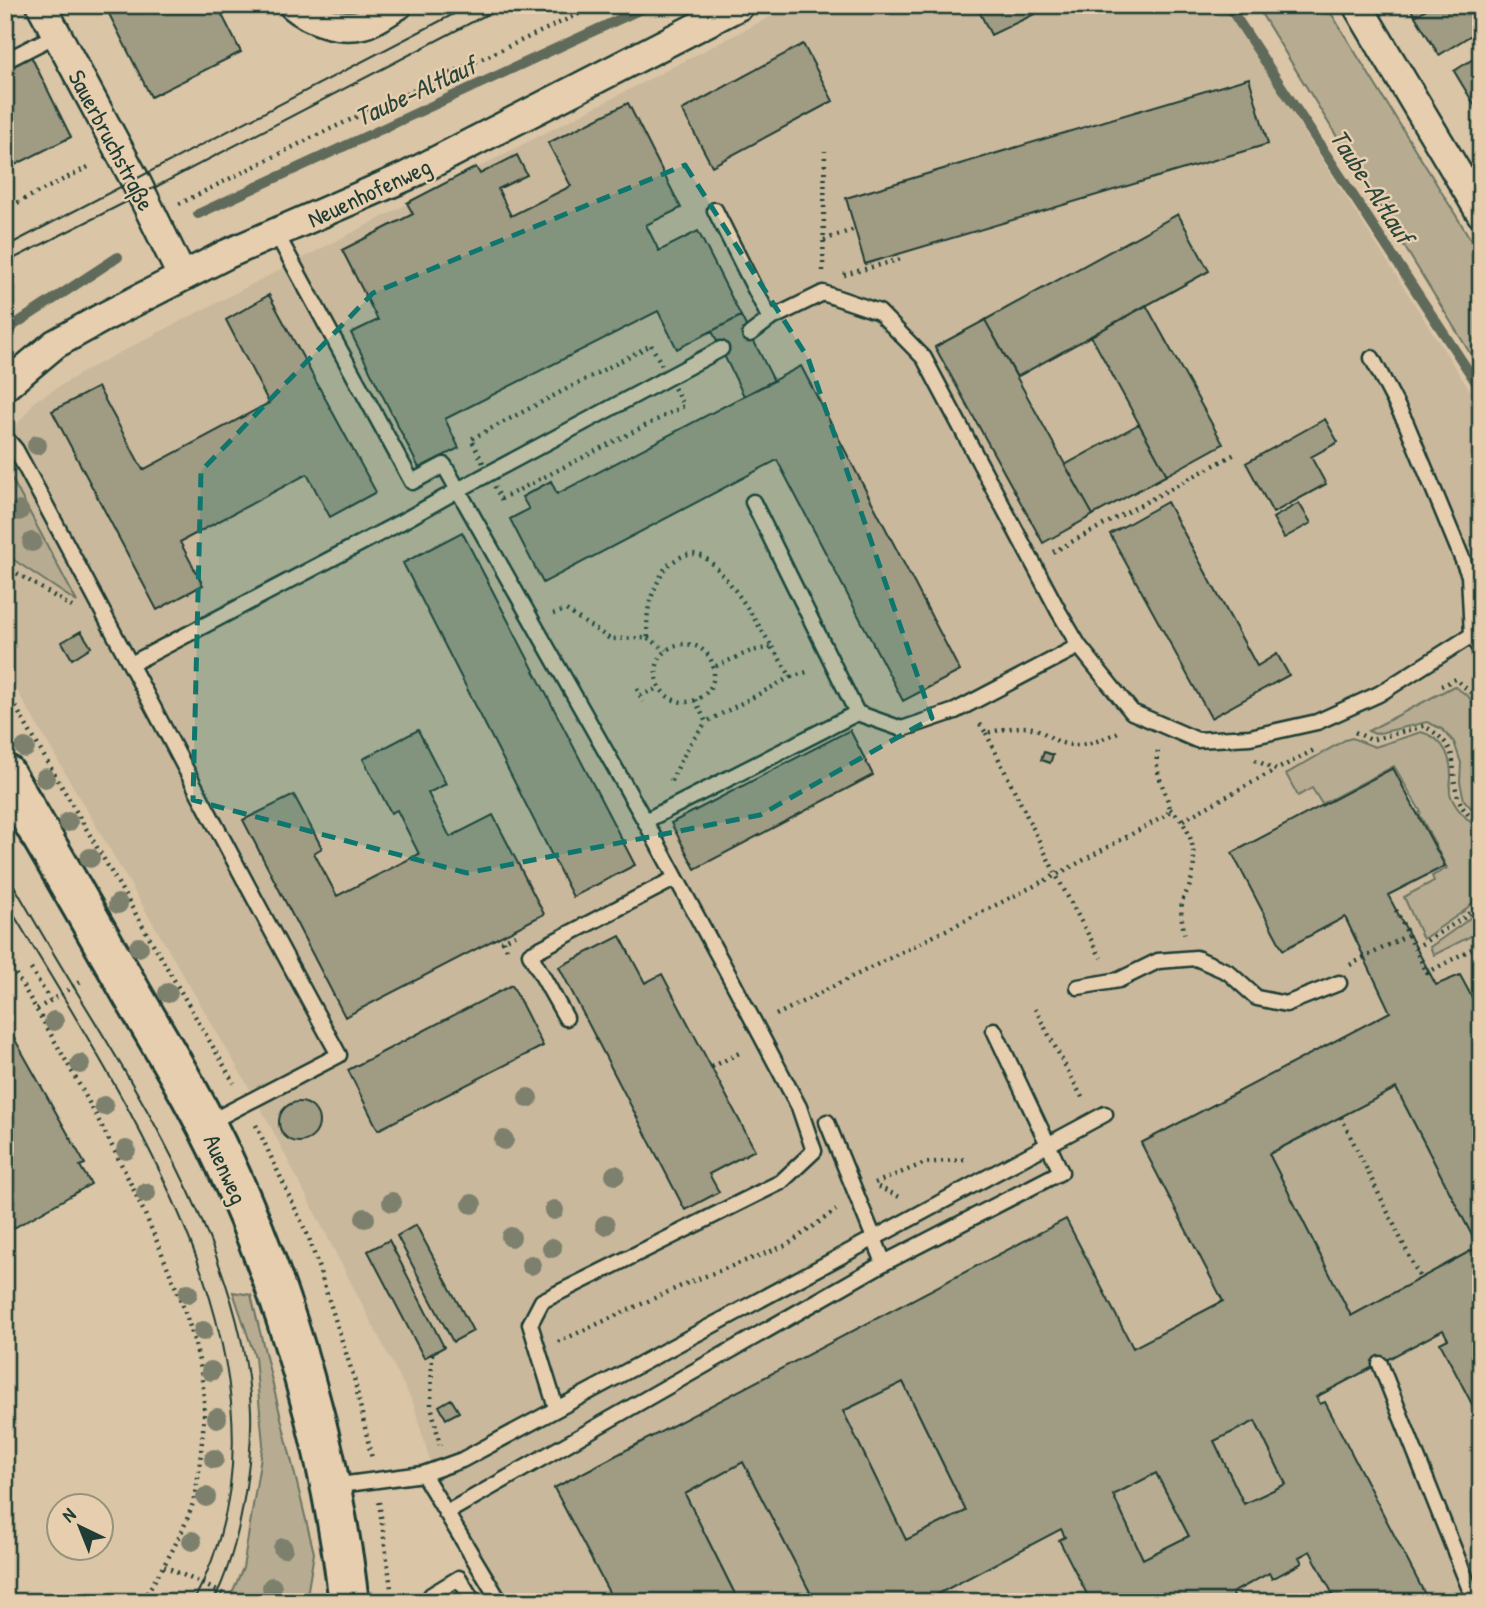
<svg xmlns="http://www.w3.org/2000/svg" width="1486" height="1607" viewBox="0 0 1486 1607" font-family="'Patrick Hand',sans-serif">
<rect width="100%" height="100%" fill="#dac5a7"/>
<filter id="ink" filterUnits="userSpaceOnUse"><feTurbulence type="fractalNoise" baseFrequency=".0143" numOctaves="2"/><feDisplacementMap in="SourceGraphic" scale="14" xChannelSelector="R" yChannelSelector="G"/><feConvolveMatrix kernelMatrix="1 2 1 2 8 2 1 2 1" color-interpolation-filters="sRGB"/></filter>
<g filter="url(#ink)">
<!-- built -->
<path fill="#c9b89c" d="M793 5H1223L1481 408V1602H497L440 1497 414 1405 261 1108 5 670V441L35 401 88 369Z"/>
<!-- green -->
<path fill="#b7ac92" stroke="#6b7463" stroke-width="2" d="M1256 5H1326L1481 256V371Z
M5 473 12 479 77 602 5 554Z
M1454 686 1468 696 1481 715V819L1464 800 1460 782 1461 763 1454 742 1442 729 1427 722 1375 734 1368 731Z
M1421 732C1443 738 1451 754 1451 777 1451 782 1449 788 1450 793 1454 809 1470 821 1481 832V894L1464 911 1423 939 1404 897 1434 881 1432 876 1447 868 1419 813 1421 812 1394 766 1322 804 1312 788 1298 796 1286 774 1345 740 1352 738 1375 747Z
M1481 908V931L1434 955 1430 947 1465 922Z
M1396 1088 1478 1247 1351 1316 1269 1154Z
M233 1292 251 1295 314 1553 306 1602H228L243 1568 263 1444 255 1357Z
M903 1382 966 1511 906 1540 843 1411Z
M1255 1421 1286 1484 1244 1504 1214 1441Z
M743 1462 810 1592 791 1602H739L685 1494Z
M1156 1473 1189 1536 1143 1559 1113 1495Z"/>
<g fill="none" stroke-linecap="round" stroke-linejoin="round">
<!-- stream -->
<path stroke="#5e6b5a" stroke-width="10" d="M1228 5 1481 390
M198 214 650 5
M5 331 118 257"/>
</g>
<!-- building -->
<path fill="#a09b83" stroke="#1f3d34" stroke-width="2" fill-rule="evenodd" d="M121 5H217L241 52 151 97 108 12Z
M976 5H1053L991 35Z
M1408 5H1433L1415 16Z
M1433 5H1467L1481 29 1439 55 1415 16Z
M803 44 833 101 712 166 682 110Z
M28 50 71 137 5 170V61Z
M1481 54V116L1454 71Z
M1249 78 1268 144 865 264 846 198Z
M628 103 681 208 646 225 659 251 698 231 741 316 677 349 658 311 445 419 459 448 419 468 351 333 378 320 342 250 413 214 407 203 476 167 480 174 517 155 527 175 498 189 511 216 571 186 548 143Z
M1178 214 1209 271 1017 377 985 320Z
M269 295 376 492 330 517 307 474 180 542 203 585 157 610 52 411 98 387 143 470 269 403 226 320Z
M1146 305 1223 444 1167 475 1091 336Z
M741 316 774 381 744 396 712 331Z
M985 320 1093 515 1043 543 935 347Z
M801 366 960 671 903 701 777 460 543 583 510 519 529 509 522 497 551 481 557 494Z
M1325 419 1338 442 1311 457 1326 484 1273 513 1246 463Z
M1139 424 1167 475 1093 515 1065 465Z
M1167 502 1257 666 1277 654 1289 675 1211 718 1110 534Z
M1299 503 1311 523 1284 538 1273 518Z
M462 532 635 865 573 897 403 563Z
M81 631 91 647 72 659 62 642Z
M418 730 446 784 428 793 450 837 493 815 544 914 345 1017 243 820 294 795 322 848 314 853 337 896 419 854 397 810 391 813 363 759Z
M850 730 873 775 695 869 671 823Z
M1044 752 1053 755 1050 763 1041 760Z
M1393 768 1445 866 1388 895 1436 985 1460 975 1481 1014V1405L1474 1408 1440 1343 1448 1339 1443 1330 1316 1397 1320 1404 1325 1402 1429 1602H1337L1310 1551 1299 1557 1302 1563 1272 1579 1269 1573 1232 1593 1236 1600 1233 1602H1091L1059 1540 1065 1537 1061 1529 936 1595 939 1602H791L810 1592 743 1462 685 1494 739 1602H614L554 1488 1066 1219 1133 1348 1223 1301 1141 1143 1390 1012 1345 917 1283 950 1232 853ZM1396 1088 1478 1247 1351 1316 1269 1154ZM903 1382 966 1511 906 1540 843 1411ZM1255 1421 1286 1484 1244 1504 1214 1441ZM1156 1473 1189 1536 1143 1559 1113 1495Z
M620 936 645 983 662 974 755 1150 709 1174 719 1192 685 1210 559 967Z
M512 985 543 1046 378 1130 348 1070Z
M5 1022 85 1164 80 1166 91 1184 5 1233Z
M279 1122a20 20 0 1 1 40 0a20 20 0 1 1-40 0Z
M416 1225 473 1331 453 1342 397 1236Z
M389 1240 444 1347 424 1358 368 1251Z
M451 1399 459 1412 446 1419 439 1406Z"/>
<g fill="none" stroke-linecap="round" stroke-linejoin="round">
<defs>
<path id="service" d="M5 61 56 35
M715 210 770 319
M750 334 770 319 823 293 879 312 924 358 1059 612 1079 646 1132 712 1197 740 1250 737 1317 722 1379 694 1472 635
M1372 358 1406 423 1469 575 1472 635 1481 651
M5 437 16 450C125 651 229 855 339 1055L206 1124
M753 502 857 713
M131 664 403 521 458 490 444 465 412 482 276 233
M645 821 857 713 902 729 955 711 1079 646
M1078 987 1119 980 1158 961 1196 958 1228 972 1257 998 1286 1004 1339 983
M566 1018 530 954 676 878
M827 1122 884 1263
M1380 1364 1475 1602
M556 1408 530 1324 542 1301 781 1182 814 1151 799 1107 731 979 645 821 458 490 721 349
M423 1474 500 1602
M332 1486 423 1474 462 1460 1105 1114
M446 1513 884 1263 1061 1172 994 1030
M434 1602 431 1595 459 1578 471 1598 464 1602"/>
<path id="minor" d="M41 5 135 180 182 276
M293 5C311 20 339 30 363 24 375 21 388 11 398 5
M1357 5 1481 213
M5 386 55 344 102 318 227 254 407 176 740 5"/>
<path id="secondary" d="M5 774C48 847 90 920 132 994 164 1049 197 1103 224 1161 288 1299 331 1450 349 1602"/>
</defs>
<!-- service casing -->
<use href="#service" stroke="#1f3d34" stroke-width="19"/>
<!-- minor casing -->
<use href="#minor" stroke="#1f3d34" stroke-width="33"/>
<!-- secondary casing -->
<use href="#secondary" stroke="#1f3d34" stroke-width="44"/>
<!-- path -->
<path stroke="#1f3d34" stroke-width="4.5" stroke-dasharray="2 5" stroke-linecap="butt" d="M179 204 311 138 598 5
M5 209 92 165
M824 240 855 229
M823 271 825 151
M844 275 901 259
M651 345 684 406 501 499 471 439Z
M1053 552 1235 454
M5 566 72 607
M553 614 566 610 610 639 648 638C645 612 650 595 663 572 666 566 669 564 674 561 681 556 690 552 699 555 722 563 759 626 772 647L751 651 714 667
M648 638 666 650
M656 673a29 29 0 1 1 58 0a29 29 0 1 1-58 0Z
M791 677 810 671
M1441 686 1456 679 1471 693 1481 708
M5 689 234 1083
M637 689 643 702
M640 695 659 688
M695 700 706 722 791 677 772 647
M980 724 986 733C1001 730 1021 724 1036 729 1046 733 1055 742 1066 744 1084 748 1105 739 1120 731
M1355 732 1371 740 1424 726C1469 751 1444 771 1462 806 1466 814 1475 820 1481 826
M986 733 1056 875 1101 958
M1255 760 1276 770 1316 749
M671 781 688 747 706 722
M1170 809C1192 826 1199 857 1190 884 1189 889 1185 894 1183 899 1179 911 1183 925 1185 937
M1183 820 1275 770
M1396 910 1427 973 1481 944
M1415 948 1465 917 1481 901
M507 949 503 941 515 935
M5 956C64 1056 124 1158 167 1266 183 1305 199 1345 203 1388 205 1405 204 1423 202 1441 200 1463 198 1487 191 1509 179 1542 160 1573 141 1602
M1350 965 1408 935
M31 969 50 1000
M37 1009 82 981
M1035 1009 1084 1101
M776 1015 1056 875 1167 815 1170 809C1166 789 1151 769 1159 748
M712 1067 743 1051
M1341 1117 1420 1278
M256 1125 309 1238 354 1378 372 1459
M875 1183 925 1163 967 1159
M878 1187 902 1198
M558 1342 690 1282 787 1245 836 1210
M432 1354 431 1405 440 1445
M379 1502 393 1602
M164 1566 241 1602"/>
<!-- service -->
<use href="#service" stroke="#e6ceae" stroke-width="14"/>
<!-- minor -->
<use href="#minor" stroke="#e6ceae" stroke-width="28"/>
<!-- secondary -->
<use href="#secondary" stroke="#e6ceae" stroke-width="38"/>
<!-- tram -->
<path stroke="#1f3d34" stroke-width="2" d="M5 247 471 5
M5 263 142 194 505 5
M5 870C28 910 51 950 75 989 149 1109 245 1267 251 1411 252 1444 248 1478 242 1511 236 1543 228 1573 213 1602
M5 900C119 1094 318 1371 193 1602"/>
</g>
<!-- trees -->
<g fill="#7b806d">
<circle cx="37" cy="445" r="10"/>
<circle cx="19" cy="511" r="10"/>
<circle cx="32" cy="542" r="10"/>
<circle cx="25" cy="748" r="10"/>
<circle cx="45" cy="778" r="10"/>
<circle cx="68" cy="822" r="10"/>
<circle cx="90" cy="858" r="10"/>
<circle cx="118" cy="904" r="10"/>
<circle cx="139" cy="947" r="10"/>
<circle cx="168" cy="993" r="10"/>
<circle cx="54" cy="1021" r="10"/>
<circle cx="80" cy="1064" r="10"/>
<circle cx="528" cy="1098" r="10"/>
<circle cx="104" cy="1106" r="10"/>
<circle cx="504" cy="1140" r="10"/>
<circle cx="126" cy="1150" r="10"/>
<circle cx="615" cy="1175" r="10"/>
<circle cx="146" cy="1193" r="10"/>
<circle cx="392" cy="1202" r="10"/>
<circle cx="472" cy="1204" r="10"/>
<circle cx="554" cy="1210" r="10"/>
<circle cx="365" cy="1218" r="10"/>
<circle cx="605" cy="1225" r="10"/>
<circle cx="511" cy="1237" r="10"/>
<circle cx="552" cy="1248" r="10"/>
<circle cx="531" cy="1265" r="10"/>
<circle cx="188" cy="1293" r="10"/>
<circle cx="203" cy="1331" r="10"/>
<circle cx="211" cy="1371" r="10"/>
<circle cx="217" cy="1418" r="10"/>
<circle cx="214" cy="1459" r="10"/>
<circle cx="206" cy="1497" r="10"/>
<circle cx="192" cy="1541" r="10"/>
<circle cx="283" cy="1548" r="10"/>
<circle cx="272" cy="1587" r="10"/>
</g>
</g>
<!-- marked area -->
<path fill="#0f766e" fill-opacity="0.2" stroke="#0f766e" stroke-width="5" stroke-dasharray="14 9" stroke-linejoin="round" d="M685 165 808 358 932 718 760 815 467 873 193 800 201 471 373 293Z"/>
<g text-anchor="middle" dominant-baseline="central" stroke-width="5" stroke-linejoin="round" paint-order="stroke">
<!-- street labels -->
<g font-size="24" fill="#1f3d34" stroke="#e6ceae">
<text transform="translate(112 140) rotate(62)">Sauerbruchstraße</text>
<text transform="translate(369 192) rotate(-25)">Neuenhofenweg</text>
<text transform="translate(226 1169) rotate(66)">Auenweg</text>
</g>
<!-- water labels -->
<g font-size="26" font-style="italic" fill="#2a453a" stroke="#e6ceae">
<text transform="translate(415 91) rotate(-25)">Taube-Altlauf</text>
<text transform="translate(1372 186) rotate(57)">Taube-Altlauf</text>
</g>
</g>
<!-- margin -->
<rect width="1486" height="1607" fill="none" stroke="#e6ceae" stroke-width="28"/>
<rect x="14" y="14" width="1458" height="1579" fill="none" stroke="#1f3d34" stroke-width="2.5" filter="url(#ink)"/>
<!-- north arrow -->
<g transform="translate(80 1527) rotate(317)"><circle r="33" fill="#e6ceae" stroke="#96947d" stroke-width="2"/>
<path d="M0-5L12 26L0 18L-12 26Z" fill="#1f3d34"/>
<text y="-10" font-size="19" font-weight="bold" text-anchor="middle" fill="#1f3d34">N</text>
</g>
</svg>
